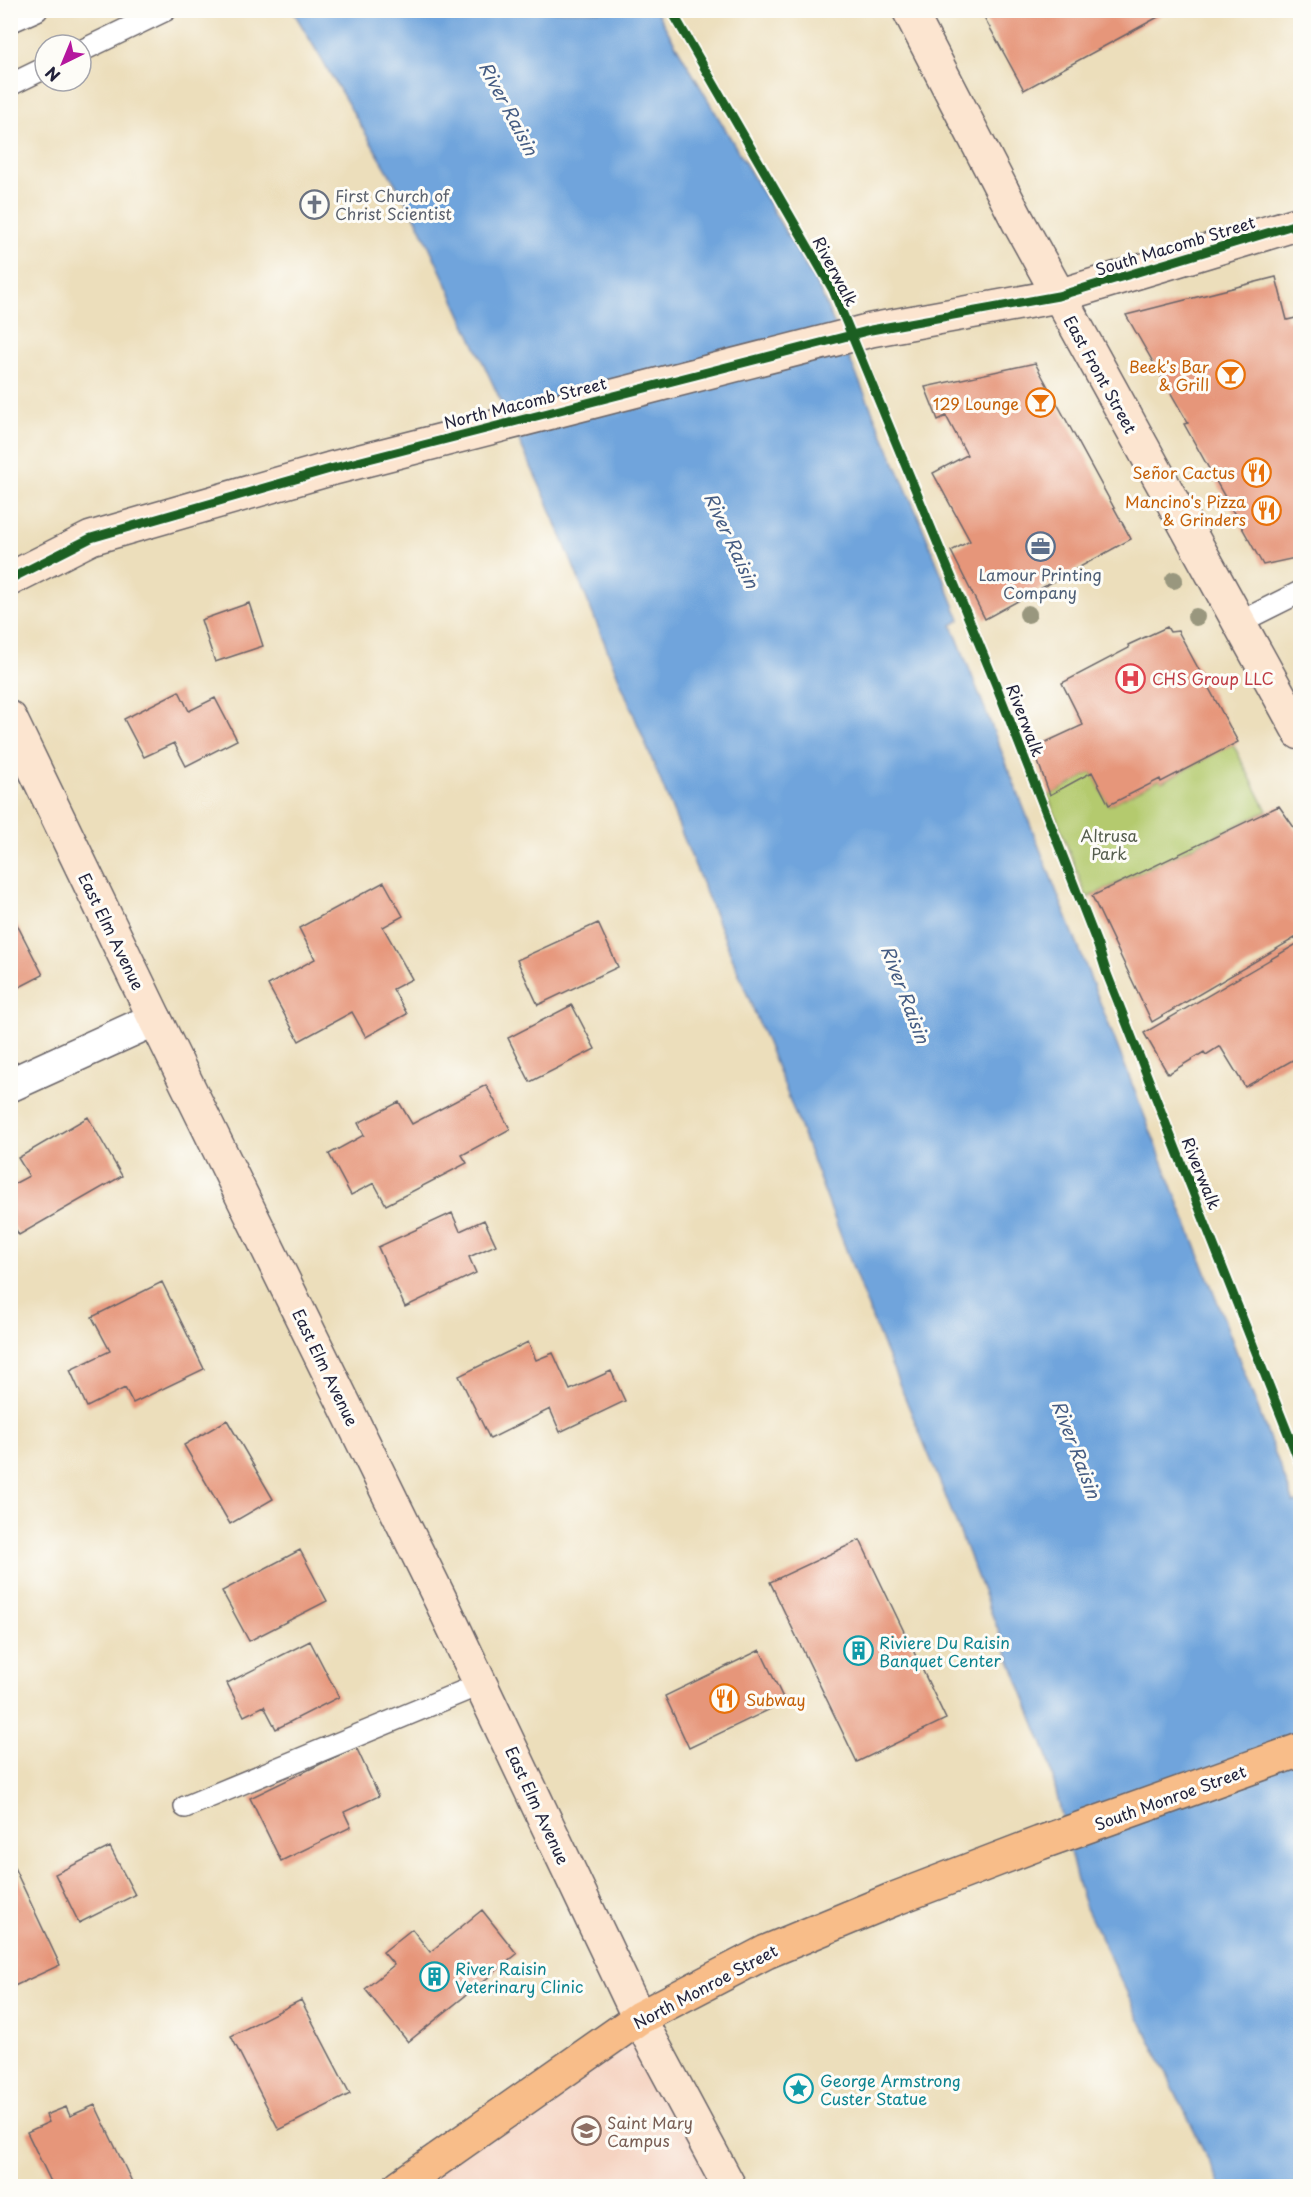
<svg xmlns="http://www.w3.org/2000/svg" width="1311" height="2197" viewBox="0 0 1311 2197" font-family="'Playpen Sans',sans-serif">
<rect width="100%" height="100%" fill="#fdfcf7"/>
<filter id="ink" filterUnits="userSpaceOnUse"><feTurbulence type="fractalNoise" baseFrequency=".0167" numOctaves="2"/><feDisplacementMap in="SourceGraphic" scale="12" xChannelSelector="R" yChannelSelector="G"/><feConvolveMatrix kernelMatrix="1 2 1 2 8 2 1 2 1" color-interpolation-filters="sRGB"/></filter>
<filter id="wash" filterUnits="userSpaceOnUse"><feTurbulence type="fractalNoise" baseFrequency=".008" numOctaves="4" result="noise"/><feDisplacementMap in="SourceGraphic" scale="24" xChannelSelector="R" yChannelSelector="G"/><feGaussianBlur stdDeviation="1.35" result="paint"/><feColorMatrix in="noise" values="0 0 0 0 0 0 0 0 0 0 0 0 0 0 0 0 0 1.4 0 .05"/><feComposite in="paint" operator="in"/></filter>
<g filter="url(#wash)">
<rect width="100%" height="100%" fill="#ecdebb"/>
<!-- built -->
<path fill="#f5d3c1" d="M639 2018 721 2186H400Z"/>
<!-- green -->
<path fill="#b4ca6e" stroke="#6b7654" stroke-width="1.5" d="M1233 744 1267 811 1087 898 1048 796 1092 772 1109 805 1160 779 1162 782Z"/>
<!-- water -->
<path fill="#70a4dc" stroke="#49638c" stroke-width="1.5" d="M293 11H656L820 291 918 516 960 620 952 625 1216 1298 1294 1503 1300 1501V2186H1221L1086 1908 1077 1881 1048 1757 936 1472 873 1321 786 1090 547 501 418 222Z"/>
<g id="blocks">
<!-- building -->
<path fill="#e6967a" d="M992 10H1171L1024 90 983 15Z
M1276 277 1287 320 1300 317V557L1263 565 1184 424 1188 423 1126 315Z
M1035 363 1131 539 985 619 951 551 970 541 933 473 967 455 946 416 938 420 925 387Z
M249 603 263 646 215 662 201 620Z
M1167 627 1170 632 1178 631 1238 742 1161 782 1160 779 1109 805 1092 772 1050 795 1033 748 1083 725 1062 683 1129 648 1128 645Z
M179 691 189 711 215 698 237 740 186 766 174 743 144 757 124 719Z
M1279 806 1300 836V935L1152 1022 1092 896Z
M384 882 403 916 383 927 412 979 393 989 407 1014 366 1037 352 1012 299 1041 268 985 315 959 299 928Z
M10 911 43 975 10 992Z
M598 923 618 967 538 1005 517 960Z
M1300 942V1060L1298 1057 1245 1087 1220 1046 1206 1055 1204 1052 1168 1074 1144 1033Z
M572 1005 595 1049 530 1082 508 1038Z
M486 1085 510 1129 462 1155 467 1163 386 1205 374 1183 351 1195 329 1154 364 1135 358 1123 399 1102 412 1124Z
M88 1117 122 1176 19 1235 10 1220V1186L29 1176 18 1158Z
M452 1213 460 1231 484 1220 496 1245 469 1257 476 1273 405 1307 378 1247Z
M162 1282 204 1369 133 1403 125 1388 87 1407 70 1370 110 1351 92 1317Z
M528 1342 536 1360 553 1353 570 1390 611 1371 625 1401 560 1432 550 1409 490 1439 459 1376Z
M227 1420 273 1499 230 1524 184 1445Z
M860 1540 946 1719 857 1762 770 1582Z
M300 1550 327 1601 249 1641 222 1591Z
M310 1641 339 1697 276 1729 264 1706 244 1716 227 1683Z
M760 1650 785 1702 689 1748 665 1696Z
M356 1747 379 1796 344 1812 351 1827 281 1861 250 1798Z
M110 1847 135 1895 79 1923 55 1874Z
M10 1859 60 1965 10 1988Z
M482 1910 517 1954 408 2042 365 1989 394 1965 383 1952 412 1929 430 1952Z
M301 2000 350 2094 279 2130 231 2036Z
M95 2105 134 2186H53L27 2132 49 2122 46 2115 66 2107 70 2116Z"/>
</g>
</g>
<g filter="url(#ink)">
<use href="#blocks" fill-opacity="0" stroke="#696468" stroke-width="1.5"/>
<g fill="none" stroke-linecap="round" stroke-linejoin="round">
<defs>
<path id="lane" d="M10 22 37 10
M81 51 166 10
M10 85 45 68
M1238 623 1300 592
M185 1807 481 1684"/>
<path id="street" d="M10 1085 155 1019"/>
<path id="secondary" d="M909 10 1018 221 1300 733
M10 579 91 538 330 469 871 330 1058 296 1300 223
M10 718 155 1019 442 1603 639 2018 729 2186"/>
<path id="primary" d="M400 2186 639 2018 766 1952 894 1899 1040 1843 1300 1750"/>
</defs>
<!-- lane casing -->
<use href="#lane" stroke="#696468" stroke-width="24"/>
<!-- street casing -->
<use href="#street" stroke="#696468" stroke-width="36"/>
<!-- secondary casing -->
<use href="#secondary" stroke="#696468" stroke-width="36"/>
<!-- primary casing -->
<use href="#primary" stroke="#696468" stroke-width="36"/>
<!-- lane -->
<use href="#lane" stroke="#fff" stroke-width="21"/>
<!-- street -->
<use href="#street" stroke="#fff" stroke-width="33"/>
<!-- secondary -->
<use href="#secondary" stroke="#fce5d0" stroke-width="33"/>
<!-- primary -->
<use href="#primary" stroke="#f8bd89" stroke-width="33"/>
<defs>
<path id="cycleway" d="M671 10 833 290 996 685 1098 946 1107 974 1300 1464
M10 579 91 538 330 469 871 330 1058 296 1300 223"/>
</defs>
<!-- cycleway casing -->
<use href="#cycleway" stroke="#fdfcf7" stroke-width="13"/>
<!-- cycleway -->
<use href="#cycleway" stroke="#1b5e20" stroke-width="9"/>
</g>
<!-- trees -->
<g fill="#99977e">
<circle cx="1174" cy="580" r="9"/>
<circle cx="1028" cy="614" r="9"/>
<circle cx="1196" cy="617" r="9"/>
</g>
</g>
<!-- icons -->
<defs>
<symbol id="church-ring" viewBox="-11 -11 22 22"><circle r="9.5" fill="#fdfcf7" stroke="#6b7280" stroke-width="1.5"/><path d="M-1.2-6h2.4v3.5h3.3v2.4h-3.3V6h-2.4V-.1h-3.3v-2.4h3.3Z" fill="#6b7280"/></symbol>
<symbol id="bar-ring" viewBox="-11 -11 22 22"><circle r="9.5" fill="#fdfcf7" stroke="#e8710a" stroke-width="1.5"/><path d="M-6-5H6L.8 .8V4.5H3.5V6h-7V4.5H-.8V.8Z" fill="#e8710a"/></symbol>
<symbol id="restaurant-ring" viewBox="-11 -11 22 22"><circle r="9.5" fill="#fdfcf7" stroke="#e8710a" stroke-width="1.5"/><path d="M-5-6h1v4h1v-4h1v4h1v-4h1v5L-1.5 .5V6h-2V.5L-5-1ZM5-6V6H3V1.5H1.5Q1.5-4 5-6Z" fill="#e8710a"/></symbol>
<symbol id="office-ring" viewBox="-11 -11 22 22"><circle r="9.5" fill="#fdfcf7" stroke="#5c6f8a" stroke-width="1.5"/><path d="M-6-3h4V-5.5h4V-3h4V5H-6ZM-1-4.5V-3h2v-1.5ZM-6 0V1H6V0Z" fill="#5c6f8a"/></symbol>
<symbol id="hospital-ring" viewBox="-11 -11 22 22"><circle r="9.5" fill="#fdfcf7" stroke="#e0444e" stroke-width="1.5"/><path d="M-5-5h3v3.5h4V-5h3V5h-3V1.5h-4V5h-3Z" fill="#e0444e"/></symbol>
<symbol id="building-ring" viewBox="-11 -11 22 22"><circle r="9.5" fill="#fdfcf7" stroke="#0f9aa8" stroke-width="1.5"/><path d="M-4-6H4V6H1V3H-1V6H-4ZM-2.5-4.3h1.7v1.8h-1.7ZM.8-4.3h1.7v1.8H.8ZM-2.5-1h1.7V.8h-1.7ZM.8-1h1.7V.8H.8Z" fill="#0f9aa8"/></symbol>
<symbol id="sight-ring" viewBox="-11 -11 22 22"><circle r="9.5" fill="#fdfcf7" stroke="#0f9aa8" stroke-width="1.5"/><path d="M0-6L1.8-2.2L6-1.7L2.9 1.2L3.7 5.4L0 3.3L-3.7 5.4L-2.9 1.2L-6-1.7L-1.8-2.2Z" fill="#0f9aa8"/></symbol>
<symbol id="school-ring" viewBox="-11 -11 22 22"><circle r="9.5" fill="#fdfcf7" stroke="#8d6e63" stroke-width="1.5"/><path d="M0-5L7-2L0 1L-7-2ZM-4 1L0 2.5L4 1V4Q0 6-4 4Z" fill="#8d6e63"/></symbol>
</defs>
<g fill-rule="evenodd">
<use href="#church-ring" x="298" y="188" width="33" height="33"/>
<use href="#bar-ring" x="1214" y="358" width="33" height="33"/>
<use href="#bar-ring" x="1024" y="386" width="33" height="33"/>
<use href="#restaurant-ring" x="1240" y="456" width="33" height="33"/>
<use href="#restaurant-ring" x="1250" y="494" width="33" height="33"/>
<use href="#office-ring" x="1024" y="530" width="33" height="33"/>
<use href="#hospital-ring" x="1114" y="662" width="33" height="33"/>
<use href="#building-ring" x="842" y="1634" width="33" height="33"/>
<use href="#restaurant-ring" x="708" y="1682" width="33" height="33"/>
<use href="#building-ring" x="418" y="1960" width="33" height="33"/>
<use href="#sight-ring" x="782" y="2072" width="33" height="33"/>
<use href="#school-ring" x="570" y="2114" width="33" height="33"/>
</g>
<g text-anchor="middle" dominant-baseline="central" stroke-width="6" stroke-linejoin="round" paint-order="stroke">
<!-- worship labels -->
<g font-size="16" fill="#5b616d" stroke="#fdfcf7" text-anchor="start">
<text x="335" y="195">First Church of<tspan x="335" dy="18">Christ Scientist</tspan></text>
</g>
<!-- street labels -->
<g font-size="16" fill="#22223b" stroke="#fdfcf7">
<text transform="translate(1175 245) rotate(-17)">South Macomb Street</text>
<text transform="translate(836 271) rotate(62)">Riverwalk</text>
<text transform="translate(1101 374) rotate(61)">East Front Street</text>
<text transform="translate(525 402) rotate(-14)">North Macomb Street</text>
<text transform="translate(1026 720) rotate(69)">Riverwalk</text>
<text transform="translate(112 931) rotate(64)">East Elm Avenue</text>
<text transform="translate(1202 1173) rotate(68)">Riverwalk</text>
<text transform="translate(326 1367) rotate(64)">East Elm Avenue</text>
<text transform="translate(1170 1797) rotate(-20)">South Monroe Street</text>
<text transform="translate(538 1805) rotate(65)">East Elm Avenue</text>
<text transform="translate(705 1986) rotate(-28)">North Monroe Street</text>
</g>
<!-- food labels -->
<g font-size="16" fill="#c56008" stroke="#fdfcf7" text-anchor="end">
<text x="1209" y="366">Beek's Bar<tspan x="1209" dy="18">&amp; Grill</tspan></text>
<text x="1019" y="403">129 Lounge</text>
<text x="1235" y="472">Señor Cactus</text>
<text x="1246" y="501">Mancino's Pizza<tspan x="1246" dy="18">&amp; Grinders</tspan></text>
<text x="746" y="1699" text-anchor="start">Subway</text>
</g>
<!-- service labels -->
<g font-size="16" fill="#4e5e75" stroke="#fdfcf7">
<text x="1040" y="574">Lamour Printing<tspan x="1040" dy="18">Company</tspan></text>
</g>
<!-- health labels -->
<g font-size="16" fill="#be3a42" stroke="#fdfcf7" text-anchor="start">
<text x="1152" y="678">CHS Group LLC</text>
</g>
<!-- park labels -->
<g font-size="16" fill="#555d4d" stroke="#fdfcf7">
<text x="1109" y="835">Altrusa<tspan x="1109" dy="18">Park</tspan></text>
</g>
<!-- culture labels -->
<g font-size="16" fill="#0d838f" stroke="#fdfcf7" text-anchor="start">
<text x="879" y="1642">Riviere Du Raisin<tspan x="879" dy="18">Banquet Center</tspan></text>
<text x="455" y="1968">River Raisin<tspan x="455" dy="18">Veterinary Clinic</tspan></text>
<text x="820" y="2080">George Armstrong<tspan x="820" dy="18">Custer Statue</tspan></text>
</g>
<!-- education labels -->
<g font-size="16" fill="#785e54" stroke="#fdfcf7" text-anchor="start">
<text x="607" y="2122">Saint Mary<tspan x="607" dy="18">Campus</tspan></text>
</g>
<!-- water labels -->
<g font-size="18" font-style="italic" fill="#455c83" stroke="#fdfcf7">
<text transform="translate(509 108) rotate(62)">River Raisin</text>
<text transform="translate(732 540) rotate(65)">River Raisin</text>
<text transform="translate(906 994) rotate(69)">River Raisin</text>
<text transform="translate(1077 1449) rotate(69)">River Raisin</text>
</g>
</g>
<!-- margin -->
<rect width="1311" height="2197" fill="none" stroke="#fdfcf7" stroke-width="36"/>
<!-- north arrow -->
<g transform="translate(63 63) rotate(223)"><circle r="28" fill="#fdfcf7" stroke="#a5a5ac" stroke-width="1.5"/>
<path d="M0-4.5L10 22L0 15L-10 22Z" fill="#b5179e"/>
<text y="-9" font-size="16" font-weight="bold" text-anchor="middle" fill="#22223b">N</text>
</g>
</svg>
